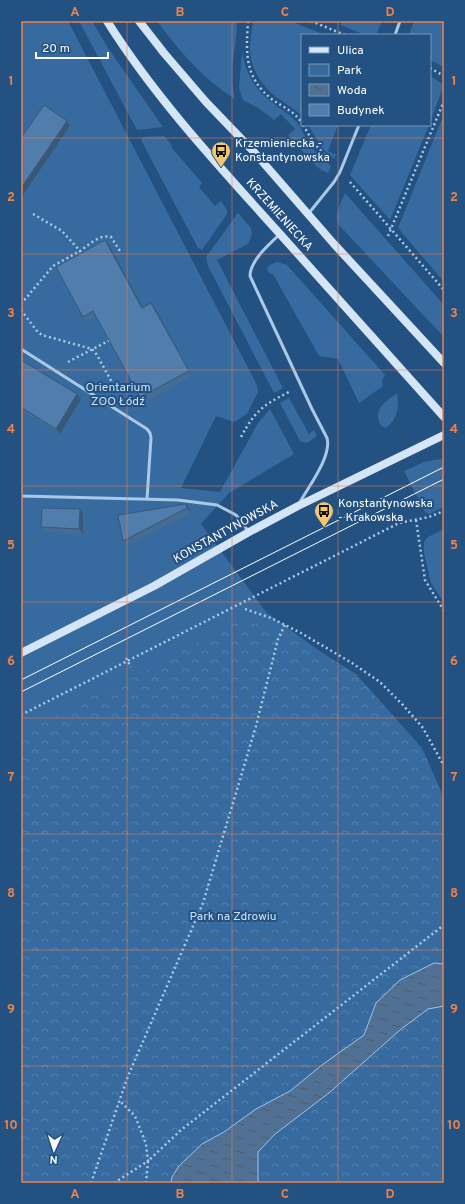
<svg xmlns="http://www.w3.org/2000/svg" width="465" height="1204" viewBox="0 0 465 1204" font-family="Overpass,sans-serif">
<defs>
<pattern id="forest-crowns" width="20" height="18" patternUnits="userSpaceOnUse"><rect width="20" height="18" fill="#376b9f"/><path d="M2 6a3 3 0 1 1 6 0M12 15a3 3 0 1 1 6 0" fill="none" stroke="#5581ad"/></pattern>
<pattern id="water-ripples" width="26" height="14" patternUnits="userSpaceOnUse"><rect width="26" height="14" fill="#517194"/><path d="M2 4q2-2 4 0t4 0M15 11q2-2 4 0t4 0" fill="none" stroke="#4e5b69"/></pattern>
</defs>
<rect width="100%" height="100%" fill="#235181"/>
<!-- green -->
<path fill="#376b9f" d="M21 21H68L257 385 258 392 247 414 234 422 216 416 181 488 220 492 258 423 270 409 294 454 229 493 201 524 266 612 358 679 444 810V1183H21Z
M79 21H92L108 48 163 127 137 130Z
M157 21H237C237 48 228 72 235 99 203 79 179 51 157 21Z
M253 21H290L325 35H302V116C294 108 284 103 275 96 261 85 250 67 250 49 250 39 252 30 253 21Z
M342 21H382L376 35H365L341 25Z
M414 21H444V67L430 60V35H409Z
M242 52C246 74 255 90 273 103 280 109 289 114 295 120 302 128 305 138 311 146 317 154 324 160 331 166L328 173 321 170 316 166 288 135 295 129 281 114 274 120 260 109 243 100 239 88Z
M430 76 444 85 430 122Z
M444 114V282L398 228Z
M308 125H338L328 151 336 155 334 159 323 149Z
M371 125H429L390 220 350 175Z
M160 136H164L171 144 172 148 202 183 199 187 215 206 221 201 227 210V214L202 250 198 248 141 140 143 137Z
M345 193 444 305V333L442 335 338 224C334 214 341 203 345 193Z
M238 213 251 228 252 234 248 244 217 260 283 388 274 393 208 266 206 257Z
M278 262 287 265 385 375 382 380 383 386 359 403 338 359 319 356 273 274 269 273 267 269 269 265Z
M397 393C399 409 398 417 386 428L381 426C372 408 385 403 397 393Z
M289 398 309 434 314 430 317 436 307 443 300 441 280 403Z
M440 459H444V507L429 514 425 512 404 471 424 462Z
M444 529V603L431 583 424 553V542L428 537Z"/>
<!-- forest -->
<path fill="url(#forest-crowns)" d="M243 619 303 641 356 674 422 748 444 798V964L434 963 376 1003 364 1035 322 1065 290 1091 256 1109 224 1132 202 1144 172 1177 171 1183H21V732L154 666Z
M444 1006V1183H258V1152L275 1134 329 1093 400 1030 428 1009Z"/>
<!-- water -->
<path fill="url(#water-ripples)" stroke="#9ec4e8" d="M434 963 444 964V1006L428 1009 400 1030 329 1093 275 1134 258 1152V1183H171L172 1177 179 1166 202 1144 224 1132 256 1109 290 1091 322 1065 364 1035 376 1003 400 980Z"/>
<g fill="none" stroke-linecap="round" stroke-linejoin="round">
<!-- path -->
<path stroke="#aac9e7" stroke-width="2.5" stroke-dasharray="2 3" stroke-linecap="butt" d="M248 21C246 53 244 78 273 100 283 107 295 112 302 123
M311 21 345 35
M430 68 444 76
M303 125 314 143 330 161
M350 182 444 290
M33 214 62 231 80 251C89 245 99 234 111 237L120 251
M388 236 444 101
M21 304 53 266 80 251 83 256
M21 310 37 331 42 335 92 349 97 355 115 388
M68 362 112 339
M241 437C255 411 263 405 289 392
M416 520 425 580 444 611
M245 609 271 618 301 633 352 663 380 682 403 705 423 728 444 766
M126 658 131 667
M21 715 399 523 429 517 444 511
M91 1183 128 1076 203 903 256 726 278 639 285 625
M114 1183 148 1161 146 1144 135 1116 119 1100
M146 1183 148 1161 181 1130 444 925"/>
<!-- lane -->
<path stroke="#aac9e7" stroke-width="3" d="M395 35 400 21
M309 213 334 182 340 172 359 125
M280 234C269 244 250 261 250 276L312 409 327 438C332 456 309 486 300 502
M21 349 147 429 150 433 151 438 147 499
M21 496 178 500 217 505 236 515 249 532"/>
<!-- secondary -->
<path stroke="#d4e5f6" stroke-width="8" d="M107 21C156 99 219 166 280 234 335 295 389 356 444 417
M139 21 164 53 206 102 254 152 334 244 444 363
M21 653 154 586 249 532 298 506 444 435"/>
<!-- tram -->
<path stroke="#fff" stroke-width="1" d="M21 680 444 467
M21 692 444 479"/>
</g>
<!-- wall -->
<path fill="#456c94" d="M105 240 109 245 143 308 151 303 155 308 192 376 143 403 140 397 96 317 86 322 83 317Z
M21 360 81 399 60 434 21 410Z
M186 504 190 509 191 513 126 546 123 541Z
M80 509 83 514V534L44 532 41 527Z"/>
<!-- shaded-wall -->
<path fill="#385878" d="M67 121 70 126 21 198V188Z
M105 240 109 245 146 313 142 308Z
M151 303 155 308 192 376 189 371Z
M77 394 81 399 60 434 56 429Z
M186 504 190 509 191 513 187 508Z
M80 509 83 514V534L79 529Z"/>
<!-- building -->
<path fill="#507dac" stroke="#385878" d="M44 105 67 121 21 188V138Z
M105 240 142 308 151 303 189 371 140 397 93 311 83 317 56 267Z
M21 360 77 394 56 429 21 407Z
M186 504 187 508 123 541 118 515Z
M42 508 80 509 79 529 41 527Z"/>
<!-- grid -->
<path fill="none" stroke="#ee8249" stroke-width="1" stroke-opacity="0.55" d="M127 21V1183M232 21V1183M338 21V35M338 125V1183M21 138H444M21 254H444M21 370H444M21 486H444M21 602H444M21 718H444M21 834H444M21 950H444M21 1066H444"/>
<!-- icons -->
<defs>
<symbol id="bus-pin" viewBox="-11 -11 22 30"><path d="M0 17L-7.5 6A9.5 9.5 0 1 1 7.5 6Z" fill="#f2c66d" stroke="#235181"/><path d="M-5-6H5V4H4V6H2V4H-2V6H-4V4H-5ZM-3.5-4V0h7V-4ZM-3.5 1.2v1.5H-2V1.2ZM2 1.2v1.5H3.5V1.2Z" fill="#111"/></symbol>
</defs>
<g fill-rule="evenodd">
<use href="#bus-pin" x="210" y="140" width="22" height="30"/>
<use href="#bus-pin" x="313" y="500" width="22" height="30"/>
</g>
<g text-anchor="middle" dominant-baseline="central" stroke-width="4" stroke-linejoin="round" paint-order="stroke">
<!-- poi labels -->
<g font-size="12" fill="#fff" stroke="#235181" text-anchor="start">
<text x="235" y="144">Krzemieniecka -<tspan x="235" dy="14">Konstantynowska</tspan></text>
<text x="338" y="504">Konstantynowska<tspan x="338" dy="14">- Krakowska</tspan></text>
</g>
<!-- street labels -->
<g font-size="12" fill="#fff" stroke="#235181">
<text transform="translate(279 215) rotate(48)">KRZEMIENIECKA</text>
<text transform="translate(226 532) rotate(-29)">KONSTANTYNOWSKA</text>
</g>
<!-- park labels -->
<g font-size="12" fill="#cee2f6" stroke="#235181">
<text x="118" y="388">Orientarium<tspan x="118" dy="14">ZOO Łódź</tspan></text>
<text x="233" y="917">Park na Zdrowiu</text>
</g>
</g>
<!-- border -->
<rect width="465" height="1204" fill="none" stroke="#235181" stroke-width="44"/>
<!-- legend -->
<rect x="301" y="34" width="130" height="92" fill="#235181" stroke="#7b97b3"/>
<rect x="309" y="47" width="20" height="6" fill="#d4e5f6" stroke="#7b97b3"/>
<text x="337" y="54" font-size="12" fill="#ffffff">Ulica</text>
<rect x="309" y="64" width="20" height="12" fill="#376b9f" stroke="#7b97b3"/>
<text x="337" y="74" font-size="12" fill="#ffffff">Park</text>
<rect x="309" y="84" width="20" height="12" fill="url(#water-ripples)" stroke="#7b97b3"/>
<text x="337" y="94" font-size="12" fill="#ffffff">Woda</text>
<rect x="309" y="104" width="20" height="12" fill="#507dac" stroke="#7b97b3"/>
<text x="337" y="114" font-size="12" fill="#ffffff">Budynek</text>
<!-- north arrow -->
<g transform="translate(54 1150) rotate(183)" stroke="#235181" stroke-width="3" paint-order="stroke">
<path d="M0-3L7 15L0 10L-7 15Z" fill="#ffffff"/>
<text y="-6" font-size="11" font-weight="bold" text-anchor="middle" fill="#ffffff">N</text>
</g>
<!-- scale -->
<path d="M36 52v6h72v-6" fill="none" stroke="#ffffff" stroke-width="2"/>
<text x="42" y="52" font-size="12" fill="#ffffff" stroke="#235181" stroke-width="3" paint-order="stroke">20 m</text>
<rect x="22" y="22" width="421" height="1160" fill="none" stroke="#ee8249" stroke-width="1.5"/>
<g font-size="13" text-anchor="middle" font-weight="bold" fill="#ee8249">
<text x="75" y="16">A</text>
<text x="180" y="16">B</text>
<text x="285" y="16">C</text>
<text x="390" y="16">D</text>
<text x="11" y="85">1</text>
<text x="454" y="85">1</text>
<text x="11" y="201">2</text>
<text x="454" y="201">2</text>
<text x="11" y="317">3</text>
<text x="454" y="317">3</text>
<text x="11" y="433">4</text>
<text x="454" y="433">4</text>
<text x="11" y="549">5</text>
<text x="454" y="549">5</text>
<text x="11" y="665">6</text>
<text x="454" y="665">6</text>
<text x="11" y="781">7</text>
<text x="454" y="781">7</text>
<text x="11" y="897">8</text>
<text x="454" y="897">8</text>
<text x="11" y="1013">9</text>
<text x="454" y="1013">9</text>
<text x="11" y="1129">10</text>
<text x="454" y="1129">10</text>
<text x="75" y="1198">A</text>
<text x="180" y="1198">B</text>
<text x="285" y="1198">C</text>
<text x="390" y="1198">D</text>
</g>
</svg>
